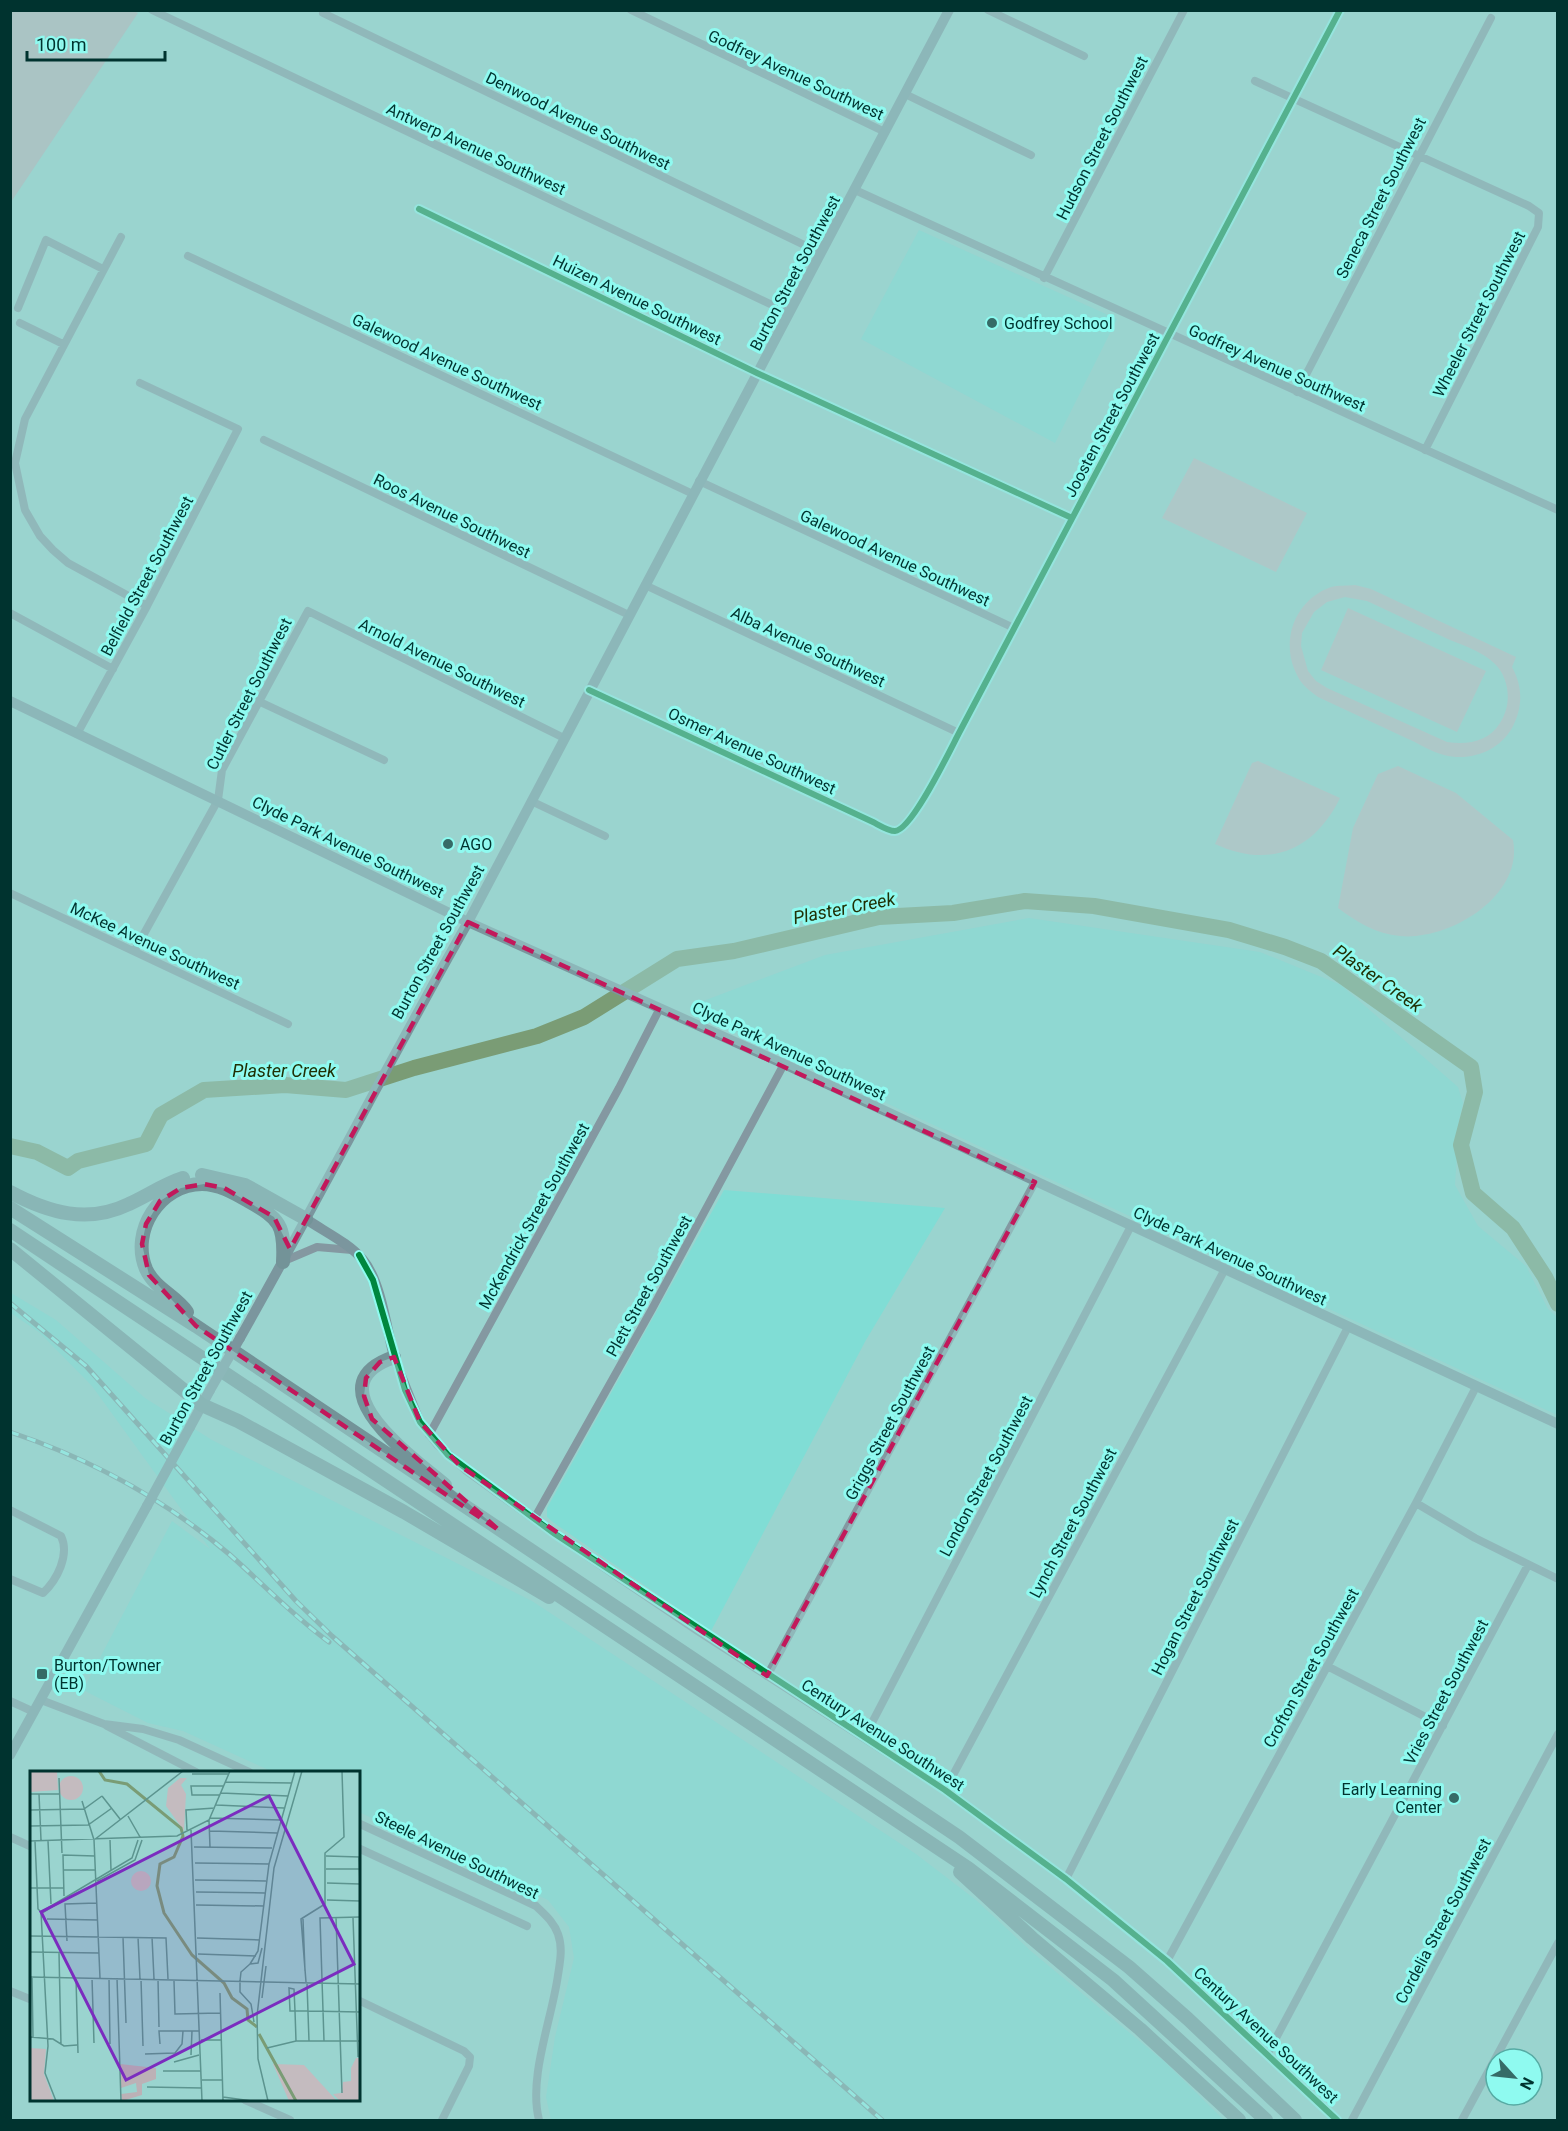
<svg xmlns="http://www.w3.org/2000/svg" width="1568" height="2131" viewBox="0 0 1568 2131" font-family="Roboto,sans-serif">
<rect width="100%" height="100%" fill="#9ad4cf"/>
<!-- built -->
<path fill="#80ddd5" d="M919 230 1117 319 1055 443 861 339Z
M1029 918 1260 952 1341 985 1458 1087 1463 1103 1459 1120 1455 1185 1478 1226 1526 1266 1548 1309 1557 1317V1415L695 1014 690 1006 825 955Z
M724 1190 945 1208 866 1340 711 1631 554 1523 547 1517V1508Z
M11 1293 56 1320 145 1398 212 1440 532 1601 916 1854 976 1900 1032 1952 1165 2062 1224 2120H551L546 2097 555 2037 574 1958 569 1927 548 1900 359 1812 358 1772H273L183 1731 148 1723 83 1690 172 1521 210 1549 92 1386 40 1333 11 1313Z"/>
<!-- green -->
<path fill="#c4bbbf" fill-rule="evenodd" d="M1194 458 1307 513 1276 572 1162 518Z
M1355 585 1371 589 1516 657 1512 667C1523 687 1523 707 1512 728 1499 751 1470 762 1444 755 1431 752 1418 743 1406 738 1377 724 1347 711 1318 697 1310 691 1302 685 1298 677 1279 643 1294 600 1331 587 1338 585 1347 586 1355 585ZM1345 597 1367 601C1395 614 1422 627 1450 640 1465 646 1483 652 1495 664 1510 679 1512 705 1500 723 1488 742 1468 745 1447 742L1327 688 1316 681 1308 671 1301 646 1302 633 1314 612 1327 602Z
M1348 608 1486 671 1457 732 1321 670Z
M1258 761 1340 798C1314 851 1269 869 1215 844L1252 763Z
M1398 766 1456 793 1513 840C1524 896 1449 941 1400 936 1376 934 1357 922 1338 908L1353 828 1378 774Z"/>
<!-- forest -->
<path fill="#bcb1b6" d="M131 10 138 13 11 202V11Z"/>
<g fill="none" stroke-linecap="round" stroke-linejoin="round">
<!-- river -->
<path stroke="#7a9c75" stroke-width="16" d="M10 1146 37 1152 68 1168 78 1161 146 1144 161 1115 204 1090 285 1085 346 1090 414 1068 537 1036 584 1017 677 959 734 951 879 917 953 913 1025 901 1094 906 1229 930 1285 947 1321 961 1471 1067 1475 1092 1461 1145 1473 1193 1513 1228 1545 1277 1558 1304"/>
<!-- minor -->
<path stroke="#8498a1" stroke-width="8" d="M152 10 789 313
M631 10 885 132
M988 10 1084 56
M323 13 821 253
M1255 81 1529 206 1539 213 1538 227 1425 450
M905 94 1031 155
M855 190 1558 510
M419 209 757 373 1072 518
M121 237 25 419 15 463 25 510 40 536 53 550 68 563 147 606
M188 256 693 494
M1044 278 1184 10
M18 308 46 240 103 269
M20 323 63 344
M1297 392 1491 18
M264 440 629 615
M699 481 1014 628
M645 585 959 733
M10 613 113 669
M589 690 873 822C879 825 888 831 895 831 912 830 950 750 959 733L1340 10
M258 701 384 760
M77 734 147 606 238 429 140 383
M531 801 605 836
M10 893 288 1024
M135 950 218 800 222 770 308 611 564 738
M284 1261 317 1247 352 1250
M429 1435 619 1088 660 1008
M1416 1503 1475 1538 1558 1579
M10 1510 61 1536C70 1555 57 1580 43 1593L10 1579
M534 1519 652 1309 784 1064
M1327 1666 1443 1726
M767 1676 1035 1182
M41 1700 104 1724 143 1729 179 1740 249 1772
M10 1701 34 1712
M107 1726 196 1772
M864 1738 1131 1226
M945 1790 1225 1269
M358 1823 536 1906C545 1915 554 1922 558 1934 563 1948 560 1962 558 1975 552 2019 528 2077 539 2120
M10 1837 32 1847
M358 1848 527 1926
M1066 1879 1348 1327
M1167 1961 1416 1503 1476 1387
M10 1991 32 2000
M358 2000 464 2051 470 2057 469 2066 442 2120
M1268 2053 1528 1565
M245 2100 290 2120
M1352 2120 1558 1734
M1462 2120 1558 1943"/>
<!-- tertiary -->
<path stroke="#8498a1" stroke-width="9" d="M394 1357 420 1422 438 1445 466 1470 555 1534 697 1630 945 1790 1066 1879 1167 1961 1337 2120"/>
<!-- secondary -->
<path stroke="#7b969e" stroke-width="10" d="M10 701 468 922 784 1064 1558 1424
M306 1219C325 1232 349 1243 363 1260 381 1281 387 1330 394 1357
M240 1338C318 1200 390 1060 468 922L949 10
M190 1427 210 1390
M10 1755 147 1506"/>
<!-- motorway -->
<path stroke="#739398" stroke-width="14" d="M202 1175 245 1185 306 1219
M10 1192C49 1213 88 1224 129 1204 147 1196 164 1184 183 1178
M10 1208 196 1326 959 1837 1129 1967 1188 2019 1295 2120
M10 1230 968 1868 1113 1980 1266 2120
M10 1249 202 1405 238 1421 404 1512 549 1597
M187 1312C175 1295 155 1289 146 1269 130 1231 160 1184 202 1184 219 1184 234 1193 248 1201 280 1219 285 1225 283 1262
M394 1357C309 1386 417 1461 445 1485
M960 1872 1032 1938 1140 2029 1239 2120"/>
<defs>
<path id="rail" d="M10 1303 86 1366 296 1601 332 1636 882 2120
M10 1432C91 1459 164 1499 229 1554 262 1583 293 1616 329 1642"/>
</defs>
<!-- rail casing -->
<use href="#rail" stroke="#779598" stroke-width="5"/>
<!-- rail -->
<use href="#rail" stroke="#8ffaf0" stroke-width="3" stroke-dasharray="9" stroke-linecap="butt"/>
<!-- secondary-bridge -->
<path stroke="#7b969e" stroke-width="10" d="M210 1390 240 1338
M147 1506 190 1427"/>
<defs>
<path id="cycleway" d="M419 209 757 373 1072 518
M589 690 873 822C879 825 888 831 895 831 912 830 950 750 959 733L1340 10
M359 1255 373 1280 405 1390 420 1422 448 1455 555 1534 945 1790 1066 1879 1167 1961 1337 2120"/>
</defs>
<!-- cycleway casing -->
<use href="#cycleway" stroke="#8ffaf0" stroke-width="10"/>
<!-- cycleway -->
<use href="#cycleway" stroke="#00873e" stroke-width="6"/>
</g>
<!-- marked area -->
<path d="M0 0H1568V2131H0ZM468 922 1035 1182 767 1676 459 1465 420 1422 394 1357 380 1362 366 1378 364 1396 372 1419 500 1531 196 1326 149 1275 142 1244 146 1224 160 1201 181 1188 204 1184 224 1188 274 1217 290 1249Z" fill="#9ad4cf" fill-opacity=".55" fill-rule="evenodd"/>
<path fill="none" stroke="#c2185b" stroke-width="4.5" stroke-dasharray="12 8" stroke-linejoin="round" d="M468 922 1035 1182 767 1676 459 1465 420 1422 394 1357 380 1362 366 1378 364 1396 372 1419 500 1531 196 1326 149 1275 142 1244 146 1224 160 1201 181 1188 204 1184 224 1188 274 1217 290 1249Z"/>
<!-- markers -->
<g fill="#366b67" stroke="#8ffaf0" stroke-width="2">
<circle cx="992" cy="323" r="6"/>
<circle cx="448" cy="844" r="6"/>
<rect x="36" y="1668" width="12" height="12" rx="3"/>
<circle cx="1454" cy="1798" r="6"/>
</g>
<g text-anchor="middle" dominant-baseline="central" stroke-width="6" stroke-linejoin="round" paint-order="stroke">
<!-- street labels -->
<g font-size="16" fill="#00332f" stroke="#8ffaf0">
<text transform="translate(796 75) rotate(25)">Godfrey Avenue Southwest</text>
<text transform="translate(578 121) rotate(26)">Denwood Avenue Southwest</text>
<text transform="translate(1102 138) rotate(-63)">Hudson Street Southwest</text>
<text transform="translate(476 149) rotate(25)">Antwerp Avenue Southwest</text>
<text transform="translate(1381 198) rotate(-63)">Seneca Street Southwest</text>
<text transform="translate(795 273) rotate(-62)">Burton Street Southwest</text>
<text transform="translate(637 300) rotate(26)">Huizen Avenue Southwest</text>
<text transform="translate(1479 314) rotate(-63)">Wheeler Street Southwest</text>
<text transform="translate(447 362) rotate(25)">Galewood Avenue Southwest</text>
<text transform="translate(1277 368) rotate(24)">Godfrey Avenue Southwest</text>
<text transform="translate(1112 415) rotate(-62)">Joosten Street Southwest</text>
<text transform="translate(452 516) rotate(26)">Roos Avenue Southwest</text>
<text transform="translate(895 558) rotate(25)">Galewood Avenue Southwest</text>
<text transform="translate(147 576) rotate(-62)">Belfield Street Southwest</text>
<text transform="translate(808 647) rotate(25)">Alba Avenue Southwest</text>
<text transform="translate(442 663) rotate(26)">Arnold Avenue Southwest</text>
<text transform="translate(249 694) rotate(-63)">Cutler Street Southwest</text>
<text transform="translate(752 751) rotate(25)">Osmer Avenue Southwest</text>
<text transform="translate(348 847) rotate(26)">Clyde Park Avenue Southwest</text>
<text transform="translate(438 942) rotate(-61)">Burton Street Southwest</text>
<text transform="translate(155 946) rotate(25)">McKee Avenue Southwest</text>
<text transform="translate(789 1051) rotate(25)">Clyde Park Avenue Southwest</text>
<text transform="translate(534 1216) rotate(-61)">McKendrick Street Southwest</text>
<text transform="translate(1230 1256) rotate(25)">Clyde Park Avenue Southwest</text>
<text transform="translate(649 1286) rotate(-61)">Plett Street Southwest</text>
<text transform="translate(206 1368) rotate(-61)">Burton Street Southwest</text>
<text transform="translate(890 1423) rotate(-62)">Griggs Street Southwest</text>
<text transform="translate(986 1476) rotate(-62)">London Street Southwest</text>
<text transform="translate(1073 1523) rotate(-62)">Lynch Street Southwest</text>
<text transform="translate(1195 1597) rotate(-63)">Hogan Street Southwest</text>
<text transform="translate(1311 1668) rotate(-61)">Crofton Street Southwest</text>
<text transform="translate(1446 1692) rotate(-62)">Vries Street Southwest</text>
<text transform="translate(883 1735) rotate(33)">Century Avenue Southwest</text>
<text transform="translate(457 1855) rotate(26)">Steele Avenue Southwest</text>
<text transform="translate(1443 1921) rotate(-62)">Cordelia Street Southwest</text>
<text transform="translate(1266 2035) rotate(43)">Century Avenue Southwest</text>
</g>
<!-- poi labels -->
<g font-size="16" fill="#00332f" stroke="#8ffaf0" text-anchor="start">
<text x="1004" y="323">Godfrey School</text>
<text x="460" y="844">AGO</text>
<text x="54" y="1665">Burton/Towner<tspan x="54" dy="18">(EB)</tspan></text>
<text x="1442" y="1789" text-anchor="end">Early Learning<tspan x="1442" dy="18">Center</tspan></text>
</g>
<!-- water labels -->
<g font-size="18" font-style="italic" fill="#203005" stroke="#8ffaf0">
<text transform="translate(844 908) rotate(-11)">Plaster Creek</text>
<text transform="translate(1378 978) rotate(35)">Plaster Creek</text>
<text x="284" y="1070">Plaster Creek</text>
</g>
</g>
<!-- overview -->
<g transform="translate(30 1771)">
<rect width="330" height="330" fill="#9ad4cf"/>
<path d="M0 0H27L28 19 0 21ZM29 17a12 12 0 1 1 24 0a12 12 0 1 1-24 0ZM150 7H157L151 14 156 23 154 60 136 35 138 17ZM101 110a10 10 0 1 1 20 0a10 10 0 1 1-20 0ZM0 277 16 278 14 303 24 330H0ZM326 287H330V330H310L303 323 311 322 313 311 321 310V297ZM243 293 274 294 307 330H259Z" fill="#c4bbbf"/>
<path d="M90 293 126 297V308L112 313V324L92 330 91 323 107 321 106 312 91 317Z" fill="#bcb1b6"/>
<path fill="none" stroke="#7a9c75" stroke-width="3" d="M69 0 75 9 97 13 151 57 153 65 144 86 130 93 127 115 134 142 162 184 194 212 202 227 217 238 218 249 227 256M229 263 266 330"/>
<path fill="none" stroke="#5c948f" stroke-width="1.5" d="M162 3H199M29 7 32 82M195 11 262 12M191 22 258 25M0 23H30M9 23 11 69M190 24H162L161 15H194M72 25 90 48M52 30 64 69 70 207M186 34 254 37M0 39 54 38 72 25M98 45 110 66M180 47 251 49M179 49 180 76M0 55 58 54 82 37M157 59 156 39 185 37M161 59 172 330M180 60 247 62M64 69 153 0M80 69 81 99M0 70 147 65 179 49 200 0M5 70 8 138 11 141M18 70 21 133M164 76 242 77M296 85 330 86M329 86 330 114M165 92 239 93M296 98H330M33 99H65M165 109 236 110M67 110 105 89 112 69M297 112 330 113M0 117H34M166 121 235 122M34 125 33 84 65 85M297 129 330 130M166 134 234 135M12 142 35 128M306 146 312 322M323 147 328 286M17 148 68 149M273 148 275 200M0 165 136 167 138 208M93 166 96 252M108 166 110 208M122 166 124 208M167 167 230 169M37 170 35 133 67 132M0 181 69 182M29 182 31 274M168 183 226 185M220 193 228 180 239 93 265 0M220 193 228 192 232 177M0 206 330 213M2 206 3 266M46 207 48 282M62 207 64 272M79 207 80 273M87 207 91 330M111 208 113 275M128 208 129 256M144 210 145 243 190 242M210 210 211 201 220 193M210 210V221L221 233 224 251M276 211 271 148 295 133V82L314 66 312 0M277 212 279 270M190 222 193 330M232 227 236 195M0 266 23 268 34 275 47 274M171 269H191M266 270 265 240 264 218 259 217 260 240H278L330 241M294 270 290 147 330 146M130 273 129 260H169M237 277 266 270H330M115 283 145 282 152 273 153 260M161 284 162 260M144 291 169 284M133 300H171M172 309H192M117 316 172 317M193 326 222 330M26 330 15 302 18 275 11 141 102 87 108 69M238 330 228 288 227 245 244 97 272 0"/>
<path fill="#7b2cbf" fill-opacity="0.15" stroke="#7b2cbf" stroke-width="3" d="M239 25 324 193 96 309 11 141Z"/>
<rect width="330" height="330" fill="none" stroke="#00332f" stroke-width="3"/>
</g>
<!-- border -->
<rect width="1568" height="2131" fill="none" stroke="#00332f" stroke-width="24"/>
<!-- north arrow -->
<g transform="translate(1514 2077) rotate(117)"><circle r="28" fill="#8ffaf0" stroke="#56aaa3" stroke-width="1.5"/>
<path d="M0-4.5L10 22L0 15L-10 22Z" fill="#366b67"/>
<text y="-9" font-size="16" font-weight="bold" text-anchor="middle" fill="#00332f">N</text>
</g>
<!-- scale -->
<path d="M27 51v9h138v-9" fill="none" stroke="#00332f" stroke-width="3"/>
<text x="36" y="51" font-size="18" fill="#00332f" stroke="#8ffaf0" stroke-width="4.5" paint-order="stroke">100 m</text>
</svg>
